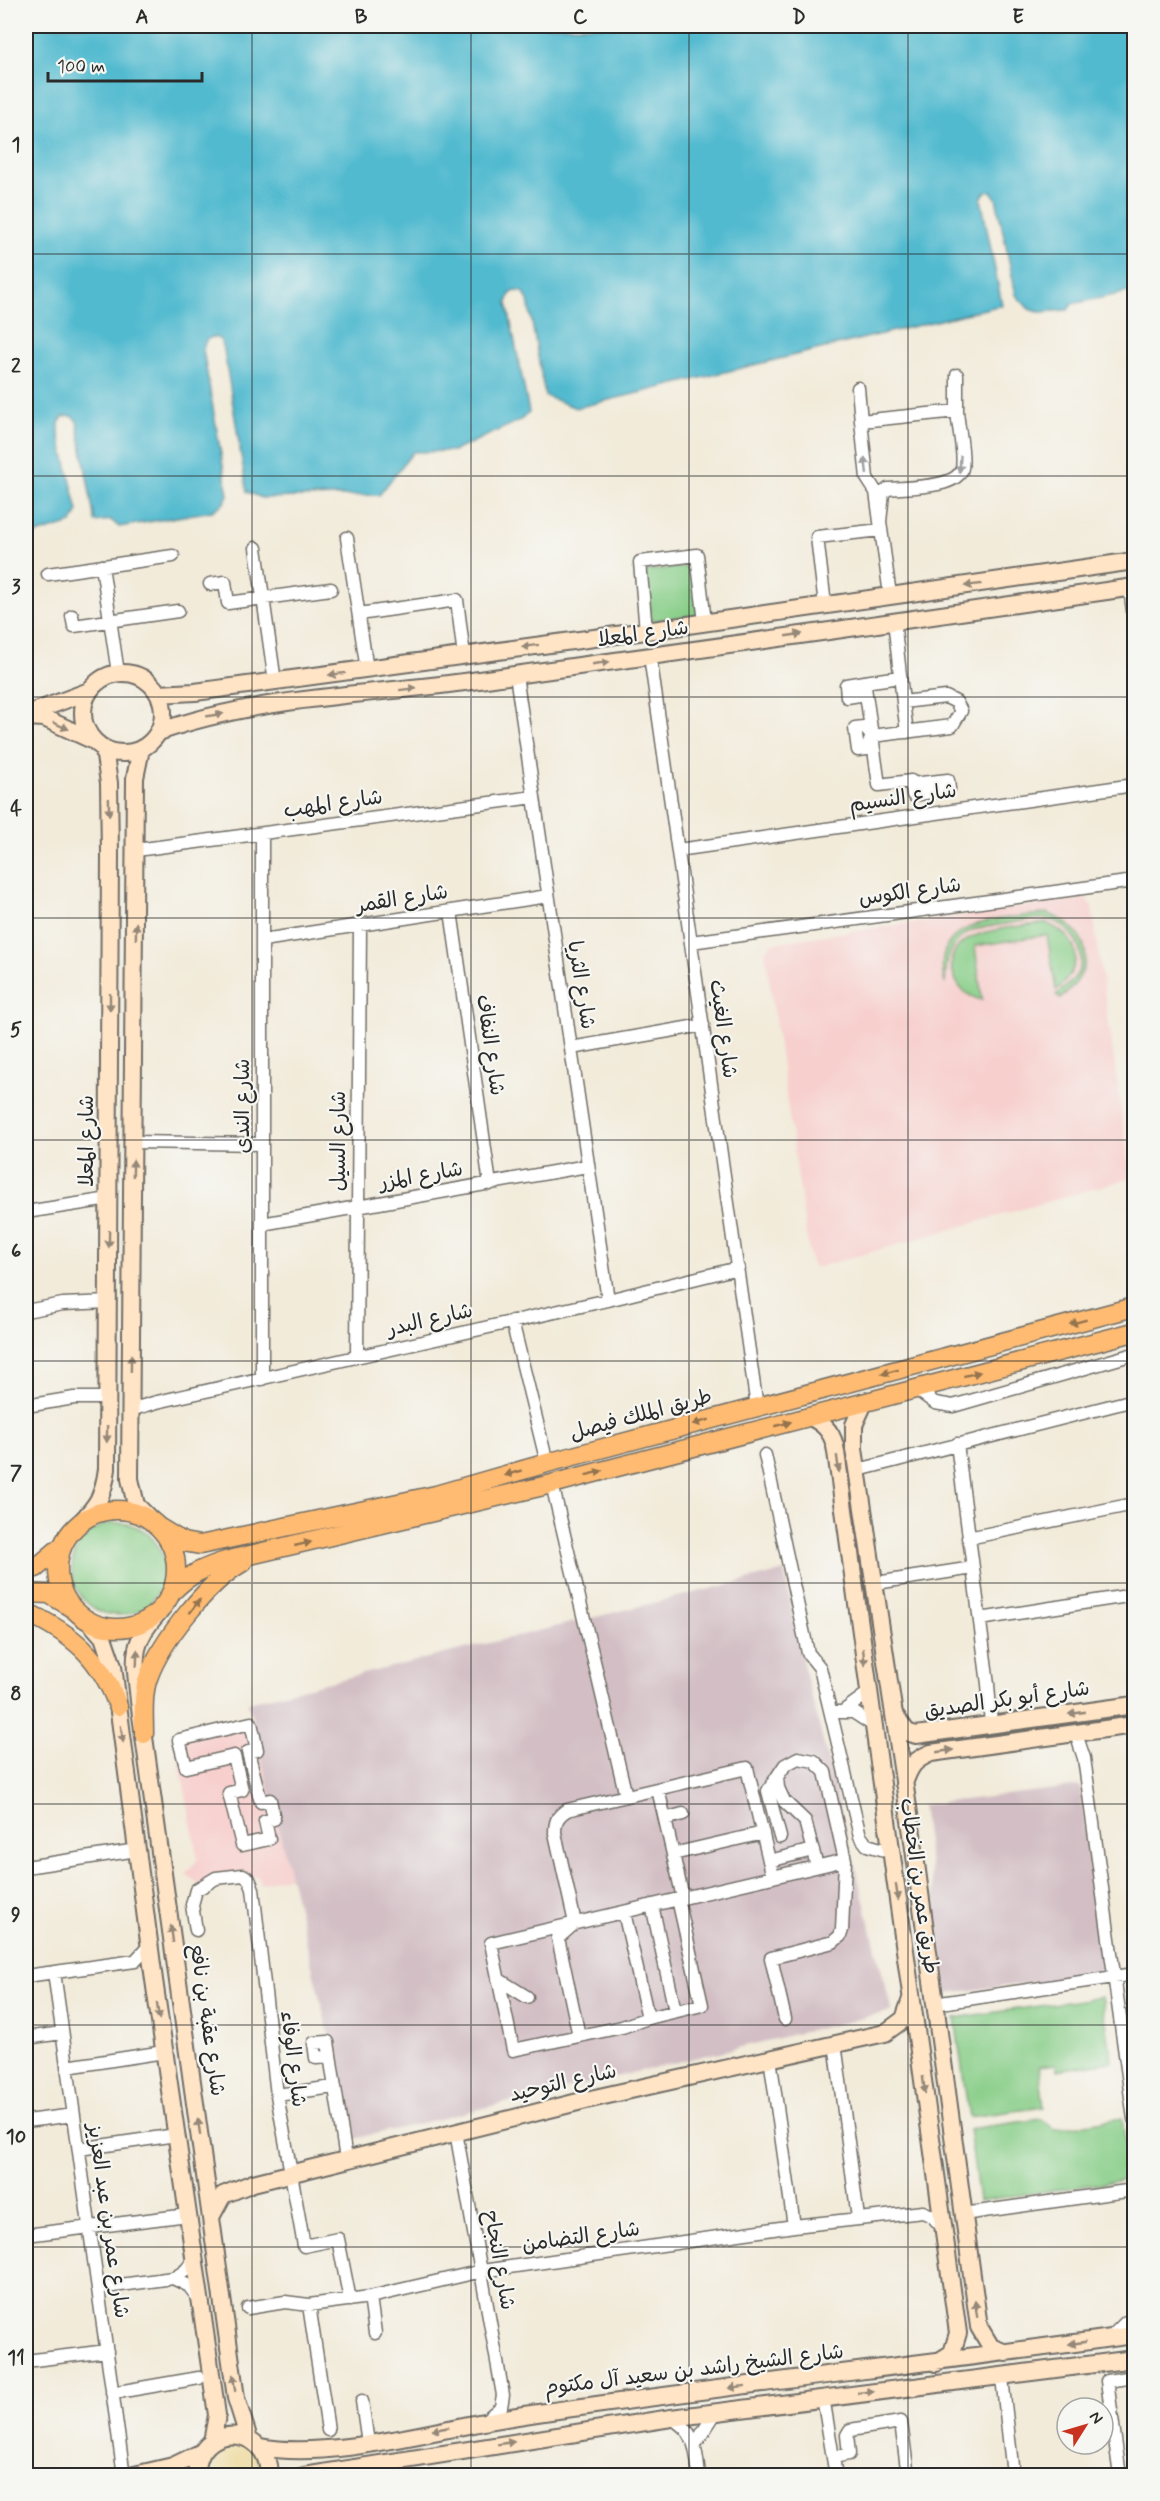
<svg xmlns="http://www.w3.org/2000/svg" width="1160" height="2501" viewBox="0 0 1160 2501" font-family="Mynerve,'Playpen Sans Arabic',sans-serif">
<rect width="100%" height="100%" fill="#f6f6f2"/>
<filter id="ink" filterUnits="userSpaceOnUse"><feTurbulence type="fractalNoise" baseFrequency=".0167" numOctaves="2"/><feDisplacementMap in="SourceGraphic" scale="12" xChannelSelector="R" yChannelSelector="G"/><feConvolveMatrix kernelMatrix="1 2 1 2 8 2 1 2 1" color-interpolation-filters="sRGB"/></filter>
<filter id="wash" filterUnits="userSpaceOnUse"><feTurbulence type="fractalNoise" baseFrequency=".008" numOctaves="4" result="noise"/><feDisplacementMap in="SourceGraphic" scale="24" xChannelSelector="R" yChannelSelector="G"/><feGaussianBlur stdDeviation="1.35" result="paint"/><feColorMatrix in="noise" values="0 0 0 0 0 0 0 0 0 0 0 0 0 0 0 0 0 1.4 0 .05"/><feComposite in="paint" operator="in"/></filter>
<g filter="url(#wash)">
<rect width="100%" height="100%" fill="#f2ebda"/>
<!-- built -->
<path fill="#f7d0ce" d="M1084 898 1092 906 1131 1178 815 1268 811 1263 808 1246 765 951 772 943Z
M253 1719 291 1876 260 1884 258 1876 202 1887 186 1874 198 1859 175 1738Z"/>
<!-- industrial -->
<path fill="#d2bec4" d="M784 1571 801 1655 892 2011 354 2139 248 1702Z
M1080 1786 1105 1974 947 1993 922 1805Z"/>
<!-- green -->
<path fill="#87cd87" stroke="#597c59" stroke-width="1.5" d="M692 566 698 615 651 621 645 571Z
M1047 913C1093 932 1098 967 1060 999L1056 995C1065 987 1077 979 1080 967 1085 946 1067 922 1046 919 1036 918 985 927 973 930 968 932 962 936 958 940 947 953 946 967 945 983 927 917 1003 920 1047 913Z
M1046 923C1081 938 1085 965 1056 990L1047 935 975 946 982 1000C970 997 959 990 955 978 934 928 1016 928 1046 923Z
M72 1569a46 46 0 1 1 92 0a46 46 0 1 1-92 0Z
M1102 1997 1112 2062 1057 2070 1056 2064 1039 2066 1044 2107 969 2117 955 2018Z
M1122 2118 1130 2179 979 2201 969 2129 1041 2119 1055 2129Z"/>
<!-- sand -->
<path fill="#eeda9e" stroke="#8c8264" stroke-width="1.5" d="M232 2444C254 2445 259 2457 263 2475L208 2476 213 2456Z"/>
<!-- water -->
<path fill="#51bacf" stroke="#3e727d" stroke-width="1.5" d="M26 26H1134V291L1072 304 1068 310 1039 312 1029 309 1016 295 996 198 991 191 985 192 981 199 1002 305 576 408 545 396 528 300 523 292 515 291 510 294 507 303 529 412 521 420 454 451 413 452 379 495 262 498 247 492 224 350 221 341 216 337C206 337 205 341 203 350L228 495 224 503 212 511 119 527 111 520 95 522 77 421 71 416 63 417 59 423V434L78 511 72 523 26 537Z"/>
</g>
<g filter="url(#ink)">
<g fill="none" stroke-linecap="round" stroke-linejoin="round">
<defs>
<path id="street" d="M858 388 861 421
M957 411V375
M880 522 883 493 888 489C905 487 958 489 962 468 965 454 958 427 957 411L861 421 867 478 876 492 890 595
M347 538 367 670
M256 548 275 682
M102 566 118 673
M48 574 173 556
M210 584 225 582 228 603 331 589
M1130 588 1134 619
M825 605 817 537 881 530
M359 614 457 600 464 656
M72 616 74 626 178 611
M646 631 640 562 697 555 705 622
M650 656 757 1407
M516 675 608 1300
M864 682 900 677
M866 694 847 697 846 685 864 682 866 694 879 785 911 781 913 795 949 789 948 780 912 784
M903 702 907 732
M872 736 867 749 858 750 855 728 864 727 872 736 952 726 961 711 956 702 946 697 903 702 894 620
M262 834V1379
M136 850 534 797
M678 850 1134 785
M451 911 490 1184
M263 940 548 896
M691 942 1134 881
M571 1048 703 1025
M133 1142 262 1144
M26 1212 109 1199
M262 1224 587 1166
M26 1311 63 1304 109 1302
M512 1321 547 1463
M357 1357 360 925
M916 1389 935 1403 953 1406 1134 1354
M26 1406 74 1398H108
M130 1410 157 1402 608 1300 738 1268
M957 1444 988 1684 991 1725
M765 1455 808 1653 820 1668 860 1836 867 1845 892 1852
M858 1470 1134 1400
M552 1484 626 1796
M968 1538 1134 1504
M876 1583 973 1568
M980 1619 1134 1595
M845 1710 868 1693
M831 1712H853L873 1725
M251 1723 257 1750 248 1752 261 1802 270 1800 274 1819 265 1821 269 1839 242 1845 229 1793 242 1790 234 1756 186 1767 179 1740Z
M1076 1734 1084 1758 1134 2119
M777 1777 768 1791 780 1837
M658 1789 683 1898
M665 1819 683 1814
M673 1854 763 1833
M769 1861 813 1850
M26 1867 137 1850
M678 1899 702 2005 648 2018 622 2027 513 2050 491 1943 845 1860
M652 1905 675 2011
M624 1912 648 2018
M196 1930 192 1905 196 1890 216 1878 243 1875 249 1879 253 1889 277 2095 304 2246 338 2239 350 2300
M54 1972 124 2476
M26 1976 135 1961 150 1945
M498 1979 527 1997
M934 2004 1134 1974
M785 2019 771 1958 833 1942 840 1936 842 1930 845 1860 825 1772 814 1761 798 1758 785 1765 777 1777 778 1788 784 1801 805 1821 817 1866
M579 2036 558 1938 575 1923 555 1833C555 1822 557 1816 567 1810L747 1768 773 1877
M26 2038 62 2033
M835 2043 858 2218
M329 2057 316 2058 314 2043 328 2042 346 2159
M770 2058 794 2226
M67 2067 164 2052
M277 2095 333 2087
M26 2121 74 2115
M456 2132 503 2395 501 2407 487 2419
M79 2149 176 2135
M963 2214 1134 2190
M26 2235 188 2215
M173 2278 189 2286 199 2299
M98 2288 173 2278C184 2273 190 2268 194 2256
M370 2297 375 2333
M309 2305 328 2430
M248 2308 285 2302 309 2305 370 2297 482 2271 794 2226 923 2212 932 2216 943 2228
M1109 2339 1126 2322 1134 2320
M26 2361 107 2351
M1002 2378 1012 2465
M112 2393 199 2378
M823 2397 836 2476
M362 2401 368 2443
M671 2418C696 2431 696 2450 699 2476
M696 2443 716 2412
M833 2457 849 2454 847 2435 850 2430 901 2422 908 2476
M1120 2476 1107 2381 1134 2377"/>
<path id="secondary" d="M83 713a40 40 0 1 1 80 0a40 40 0 1 1-80 0Z
M158 694 195 692 646 631 1134 561
M28 714 89 691
M26 717 44 718 94 741
M159 732C254 697 371 695 472 681 692 650 914 620 1134 587
M141 749 135 778 130 1479 136 1505 151 1520
M864 1403 854 1425V1449L912 1834 979 2327 991 2347 1006 2353
M810 1417C826 1424 834 1435 836 1452L958 2333 952 2353 936 2363
M79 1524C98 1504 103 1497 107 1469L110 854 109 783 104 749
M159 1612C129 1644 135 1660 139 1701L236 2398 249 2439
M89 1621 103 1637 113 1666 154 1980 217 2415 212 2442
M895 1715 907 1732 916 1735 1134 1705
M904 1784C910 1766 914 1760 931 1753L1134 1725
M211 2217 223 2195 253 2183 586 2100 885 2033 904 2019 911 1999
M260 2447C336 2461 445 2426 524 2415 727 2386 931 2363 1134 2335
M130 2476 173 2466 202 2452
M197 2476C194 2423 269 2421 269 2476
M304 2476 671 2418 1134 2359"/>
<path id="primary" d="M58 1569a59 59 0 1 1 118 0a59 59 0 1 1-118 0Z
M160 1528 183 1542 200 1545 436 1495 547 1463 1134 1307
M26 1571 36 1568 62 1546
M172 1592C189 1574 205 1567 229 1560L552 1484 1134 1332
M26 1593 49 1594 71 1607
M26 1612C73 1634 100 1657 118 1706
M144 1734C144 1716 142 1695 148 1678 161 1641 209 1581 243 1562"/>
</defs>
<!-- street casing -->
<use href="#street" stroke="#716e68" stroke-width="15"/>
<!-- secondary casing -->
<use href="#secondary" stroke="#716e68" stroke-width="20"/>
<!-- primary casing -->
<use href="#primary" stroke="#716e68" stroke-width="21"/>
<!-- street -->
<use href="#street" stroke="#fff" stroke-width="12"/>
<!-- secondary -->
<use href="#secondary" stroke="#ffe4c6" stroke-width="16"/>
<!-- primary -->
<use href="#primary" stroke="#febb71" stroke-width="18"/>
</g>
<!-- one-way arrows -->
<defs><path id="oneway-solid" d="M-6-.8H1V-3.2L6.5 0L1 3.2V.8H-6Z" transform="scale(1.5)"/></defs>
<g fill="#a0a0a0">
<use href="#oneway-solid" transform="translate(960 464) rotate(94)"/>
<use href="#oneway-solid" transform="translate(866 466) rotate(-97)"/>
</g>
<g fill="#958878">
<use href="#oneway-solid" transform="translate(973 585) rotate(173)"/>
<use href="#oneway-solid" transform="translate(794 635) rotate(-8)"/>
<use href="#oneway-solid" transform="translate(530 646) rotate(173)"/>
<use href="#oneway-solid" transform="translate(601 663) rotate(-8)"/>
<use href="#oneway-solid" transform="translate(337 674) rotate(173)"/>
<use href="#oneway-solid" transform="translate(408 689) rotate(-7)"/>
<use href="#oneway-solid" transform="translate(215 715) rotate(-9)"/>
<use href="#oneway-solid" transform="translate(61 726) rotate(23)"/>
<use href="#oneway-solid" transform="translate(109 807) rotate(89)"/>
<use href="#oneway-solid" transform="translate(136 931) rotate(-89)"/>
<use href="#oneway-solid" transform="translate(110 1002) rotate(90)"/>
<use href="#oneway-solid" transform="translate(133 1168) rotate(-89)"/>
<use href="#oneway-solid" transform="translate(109 1239) rotate(91)"/>
<use href="#oneway-solid" transform="translate(131 1363) rotate(-89)"/>
<use href="#oneway-solid" transform="translate(107 1434) rotate(91)"/>
<use href="#oneway-solid" transform="translate(838 1464) rotate(82)"/>
<use href="#oneway-solid" transform="translate(864 1657) rotate(83)"/>
<use href="#oneway-solid" transform="translate(137 1658) rotate(-88)"/>
<use href="#oneway-solid" transform="translate(1077 1713) rotate(172)"/>
<use href="#oneway-solid" transform="translate(122 1734) rotate(82)"/>
<use href="#oneway-solid" transform="translate(945 1751) rotate(-8)"/>
<use href="#oneway-solid" transform="translate(897 1892) rotate(82)"/>
<use href="#oneway-solid" transform="translate(172 1934) rotate(-98)"/>
<use href="#oneway-solid" transform="translate(158 2011) rotate(82)"/>
<use href="#oneway-solid" transform="translate(924 2085) rotate(82)"/>
<use href="#oneway-solid" transform="translate(199 2127) rotate(-98)"/>
<use href="#oneway-solid" transform="translate(976 2309) rotate(-98)"/>
<use href="#oneway-solid" transform="translate(1077 2343) rotate(172)"/>
<use href="#oneway-solid" transform="translate(234 2383) rotate(-98)"/>
<use href="#oneway-solid" transform="translate(737 2387) rotate(173)"/>
<use href="#oneway-solid" transform="translate(866 2392) rotate(-6)"/>
<use href="#oneway-solid" transform="translate(440 2429) rotate(169)"/>
<use href="#oneway-solid" transform="translate(506 2443) rotate(-9)"/>
</g>
<g fill="#94734e">
<use href="#oneway-solid" transform="translate(1078 1322) rotate(165)"/>
<use href="#oneway-solid" transform="translate(890 1372) rotate(165)"/>
<use href="#oneway-solid" transform="translate(972 1374) rotate(-14)"/>
<use href="#oneway-solid" transform="translate(701 1422) rotate(165)"/>
<use href="#oneway-solid" transform="translate(783 1424) rotate(-15)"/>
<use href="#oneway-solid" transform="translate(513 1473) rotate(164)"/>
<use href="#oneway-solid" transform="translate(594 1473) rotate(-15)"/>
<use href="#oneway-solid" transform="translate(303 1544) rotate(-13)"/>
<use href="#oneway-solid" transform="translate(195 1606) rotate(-53)"/>
</g>
</g>
<!-- grid -->
<path fill="none" stroke="#2b2b2b" stroke-width="1.5" stroke-opacity="0.55" d="M252 26V2476M471 26V2476M689 26V2476M908 26V2476M26 254H1134M26 476H1134M26 697H1134M26 918H1134M26 1140H1134M26 1361H1134M26 1583H1134M26 1804H1134M26 2025H1134M26 2247H1134"/>
<g text-anchor="middle" dominant-baseline="central" stroke-width="4.5" stroke-linejoin="round" paint-order="stroke">
<!-- street labels -->
<g font-size="21" fill="#2b2b2b" stroke="#f6f6f2">
<text transform="translate(643 634) rotate(-8)">شارع المعلا</text>
<text transform="translate(903 798) rotate(-8)">شارع النسيم</text>
<text transform="translate(333 804) rotate(-8)">شارع المهب</text>
<text transform="translate(910 892) rotate(-8)">شارع الكوس</text>
<text transform="translate(402 899) rotate(-9)">شارع القمر</text>
<text transform="translate(581 985) rotate(81)">شارع الثريا</text>
<text transform="translate(723 1029) rotate(82)">شارع الغيث</text>
<text transform="translate(490 1045) rotate(82)">شارع النفاف</text>
<text transform="translate(243 1106) rotate(-90)">شارع الندى</text>
<text transform="translate(87 1141) rotate(-90)">شارع المعلا</text>
<text transform="translate(339 1141) rotate(-90)">شارع السيل</text>
<text transform="translate(421 1176) rotate(-10)">شارع المزر</text>
<text transform="translate(430 1320) rotate(-13)">شارع البدر</text>
<text transform="translate(641 1415) rotate(-15)">طريق الملك فيصل</text>
<text transform="translate(1007 1700) rotate(-8)">شارع أبو بكر الصديق</text>
<text transform="translate(919 1886) rotate(82)">طريق عمر بن الخطاب</text>
<text transform="translate(207 2020) rotate(82)">شارع عقبة بن نافع</text>
<text transform="translate(293 2059) rotate(83)">شارع الوفاء</text>
<text transform="translate(563 2083) rotate(-13)">شارع التوحيد</text>
<text transform="translate(108 2221) rotate(82)">شارع عمر بن عبد العزيز</text>
<text transform="translate(581 2237) rotate(-8)">شارع التضامن</text>
<text transform="translate(499 2260) rotate(80)">شارع النجاح</text>
<text transform="translate(694 2370) rotate(-7)">شارع الشيخ راشد بن سعيد آل مكتوم</text>
</g>
</g>
<!-- margin -->
<rect width="1160" height="2501" fill="none" stroke="#f6f6f2" stroke-width="66"/>
<!-- north arrow -->
<g transform="translate(1085 2426) rotate(53)"><circle r="28" fill="#f6f6f2" stroke="#a5a5a2" stroke-width="1.5"/>
<path d="M0-4.5L10 22L0 15L-10 22Z" fill="#c8321e"/>
<text y="-9" font-size="16" font-weight="bold" text-anchor="middle" fill="#2b2b2b">N</text>
</g>
<!-- scale -->
<path d="M48 72v9h154v-9" fill="none" stroke="#2b2b2b" stroke-width="3"/>
<text x="57" y="72" font-size="18" fill="#2b2b2b" stroke="#f6f6f2" stroke-width="4.5" paint-order="stroke">100 m</text>
<rect x="33" y="33" width="1094" height="2435" fill="none" stroke="#2b2b2b" stroke-width="2"/>
<g font-size="20" text-anchor="middle" font-weight="bold" fill="#2b2b2b">
<text x="142" y="23">A</text>
<text x="361" y="23">B</text>
<text x="580" y="23">C</text>
<text x="799" y="23">D</text>
<text x="1018" y="23">E</text>
<text x="16" y="151">1</text>
<text x="16" y="372">2</text>
<text x="16" y="593">3</text>
<text x="16" y="815">4</text>
<text x="16" y="1036">5</text>
<text x="16" y="1257">6</text>
<text x="16" y="1479">7</text>
<text x="16" y="1700">8</text>
<text x="16" y="1921">9</text>
<text x="16" y="2143">10</text>
<text x="16" y="2364">11</text>
</g>
</svg>
